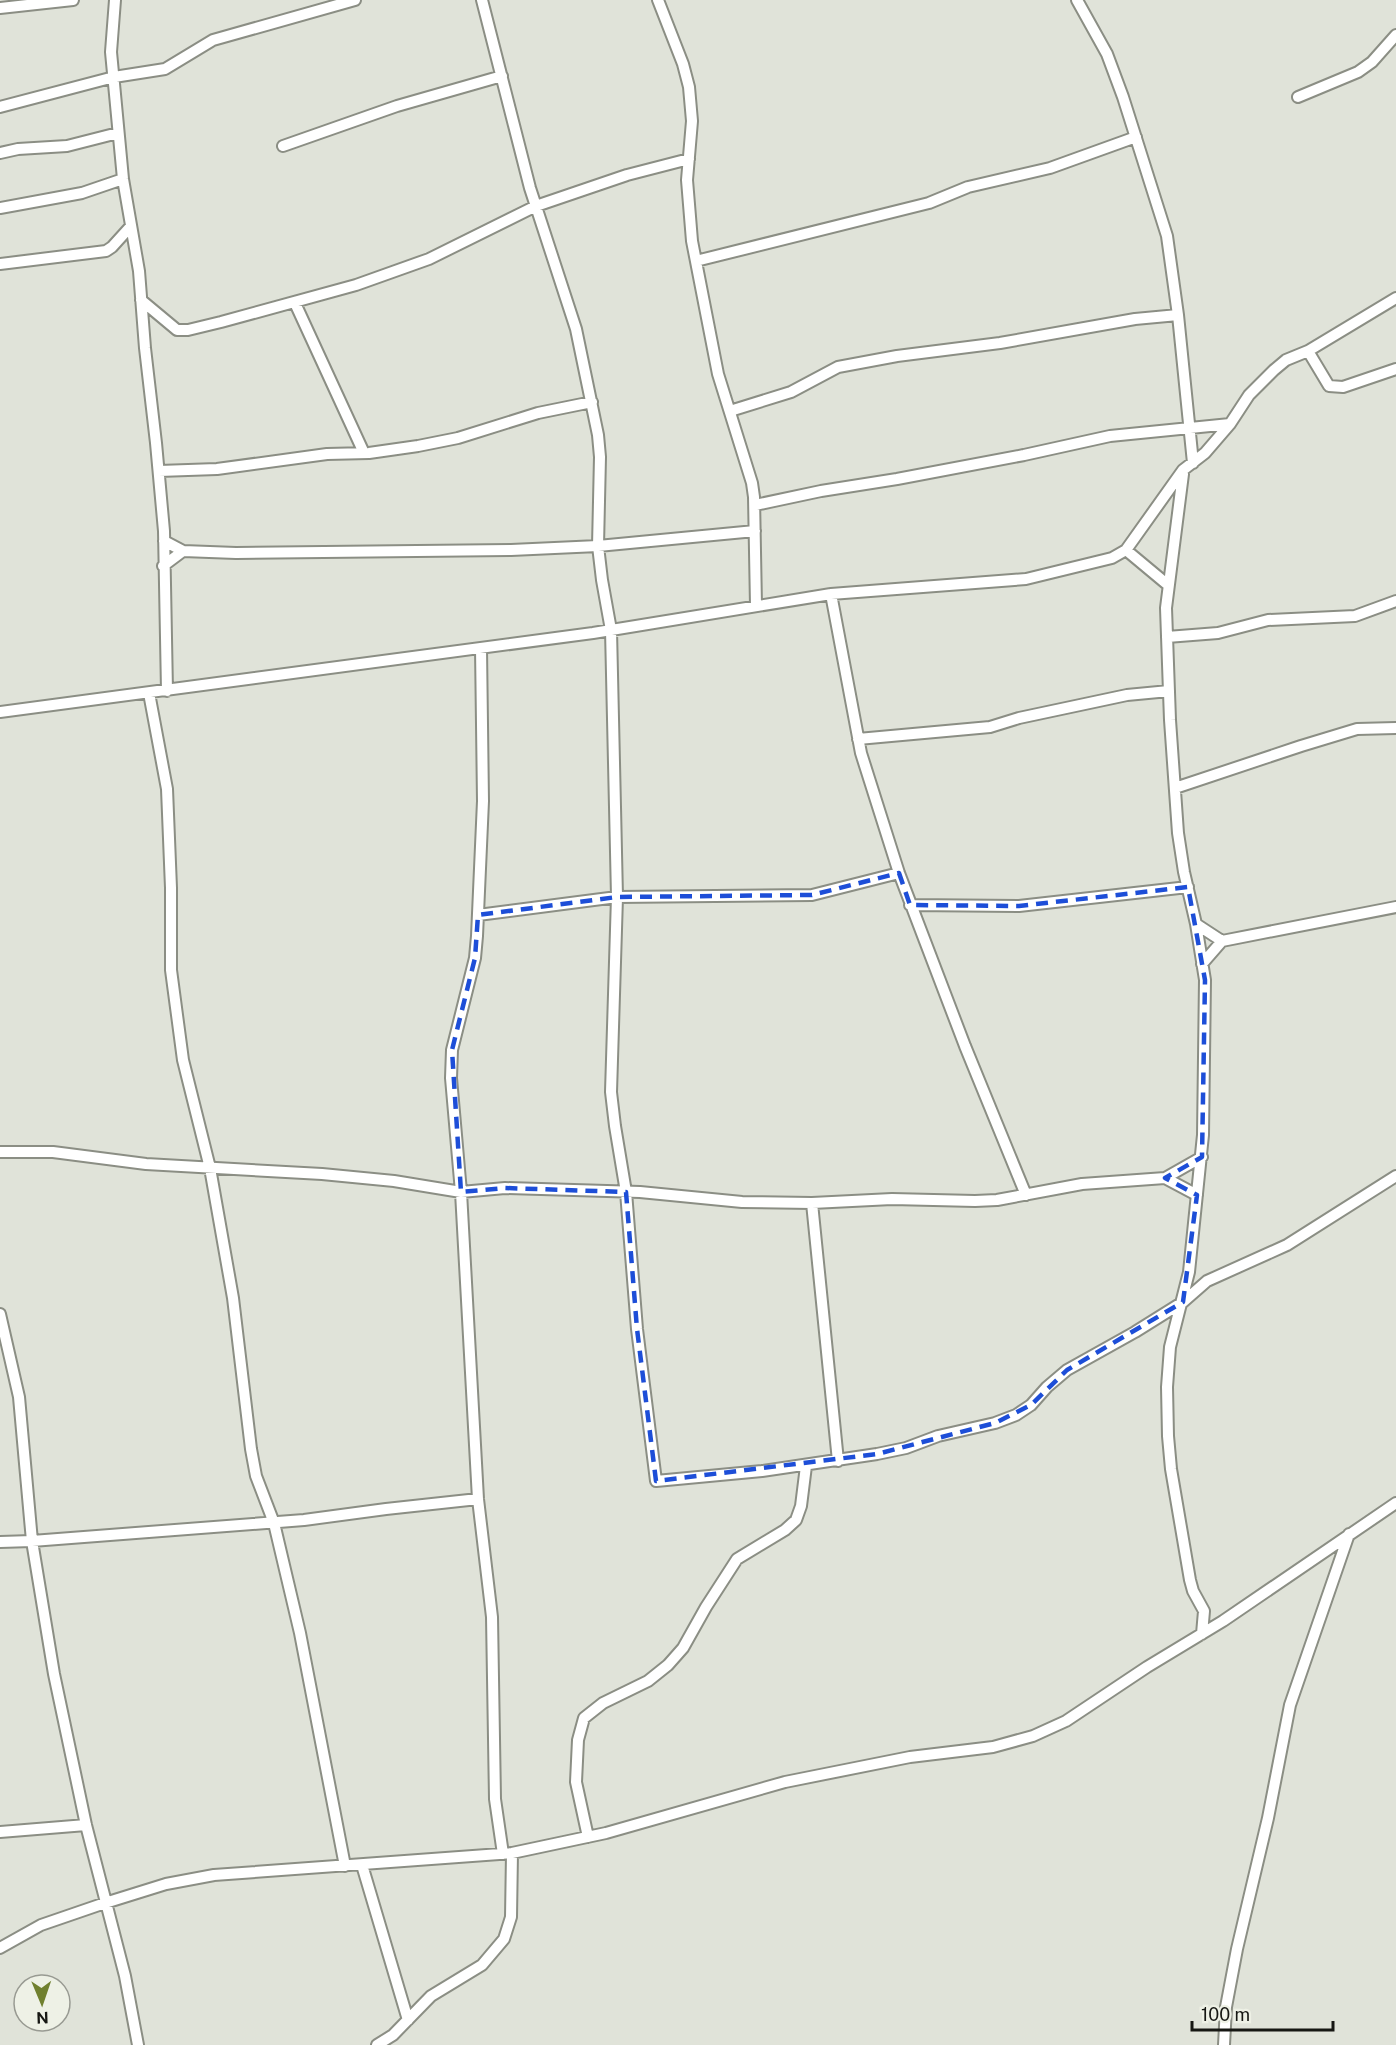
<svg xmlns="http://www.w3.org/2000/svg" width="1396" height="2045" viewBox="0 0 1396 2045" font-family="'Public Sans',sans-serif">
<rect width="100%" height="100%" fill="#e0e3d9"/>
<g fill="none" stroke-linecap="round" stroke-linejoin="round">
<defs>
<path id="minor" d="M115 0 111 52 123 179 139 271 145 348 156 443 164 531 167 691
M482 0 530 188 576 329 598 435 600 457 598 546 602 580 611 630 615 807 617 897 611 1092 615 1126 626 1192 637 1329 656 1481 762 1471 877 1454 906 1448 938 1436 995 1423 1016 1415 1031 1405 1047 1387 1067 1370 1135 1332 1183 1302 1207 1281 1287 1245 1396 1176
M658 0 683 64 689 87 692 121 687 180 692 241 718 374 752 483 754 497 756 606
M1077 0 1107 54 1123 97 1167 236 1178 315 1193 463
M0 8 73 0
M1298 97 1358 72 1372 62 1396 35
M0 107 114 77 165 69 213 40 355 0
M283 146 397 106 502 76
M0 153 18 149 67 146 118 133
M0 208 82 193 123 179
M696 261 929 203 968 187 1050 168 1136 137
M0 264 106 251 112 247 131 226
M141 300 177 330H188L221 322 356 285 429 259 536 206 627 175 689 159
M295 303 364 453
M1308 351 1329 386 1343 387 1396 369
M730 411 791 392 838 367 897 356 1000 343 1135 319 1178 315
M159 471 217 469 327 454 369 453 418 446 458 438 538 413 592 402
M1183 474 1166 608 1170 720 1178 833 1184 872 1196 924 1205 980 1203 1135 1189 1272 1170 1347 1167 1387 1168 1436 1171 1469 1190 1580 1193 1591 1204 1611 1202 1634
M755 505 821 491 897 479 1024 455 1110 436 1230 424
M164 541 183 551 236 553 511 550 598 546 755 531
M1126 550 1168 585
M163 566 183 551
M831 594 861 753 899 873 965 1046 1026 1195
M1167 637 1218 633 1268 620 1355 616 1396 601
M481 648 483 801 477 936 475 958 452 1050 451 1078 461 1192 478 1499 492 1617 495 1799 503 1854
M149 693 167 789 171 888V970L183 1060 210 1168 233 1298 251 1449 256 1476 274 1523 300 1633 345 1866
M0 712 593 633 831 594 1026 579 1112 558 1126 550 1183 470 1205 453 1230 424 1249 395 1274 370 1286 360 1308 351 1396 298
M858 739 990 727 1019 718 1127 695 1169 691
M1175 788 1301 746 1357 729 1396 728
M910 905 1019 906 1188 887
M478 915 617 897 812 895 899 873
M1196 924 1222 941
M1202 964 1222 941 1396 907
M0 1152H53L146 1164 322 1174 394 1181 461 1192 505 1188 640 1192 742 1202 812 1203 892 1199 975 1201 997 1200 1082 1184 1165 1178 1202 1157
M1165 1178 1197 1195
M812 1203 838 1461
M0 1314 19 1397 32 1541 54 1674 86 1825 125 1976 138 2045
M0 1542 32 1541 304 1520 386 1509 478 1499
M0 1832 86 1825
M588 1837 576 1782 578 1740 584 1718 603 1703 648 1681 668 1665 683 1648 706 1607 737 1559 785 1530 796 1520 801 1506 806 1466
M362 1865 408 2020
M0 1948 41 1925 105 1903 166 1884 214 1875 512 1853 606 1833 785 1782 910 1757 993 1747 1033 1736 1066 1721 1147 1667 1223 1621 1396 1503
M377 2045 393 2035 431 1996 482 1965 504 1939 511 1917 512 1853
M1224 2045 1226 2007 1237 1949 1268 1818 1290 1705 1349 1534"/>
</defs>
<!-- minor casing -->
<use href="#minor" stroke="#8b8e84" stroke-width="14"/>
<!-- minor -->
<use href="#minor" stroke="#fff" stroke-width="10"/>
</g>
<!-- marked area -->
<path fill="none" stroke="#1d4ed8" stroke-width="4.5" stroke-dasharray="12 8" stroke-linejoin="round" d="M899 873 910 905 1019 906 1188 887 1205 980 1202 1157 1165 1178 1197 1195 1183 1302 1067 1370 1031 1405 995 1423 877 1454 656 1481 637 1329 626 1192 505 1188 461 1192 452 1050 475 958 478 915 617 897 812 895Z"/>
<!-- north arrow -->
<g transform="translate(42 2003) rotate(178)"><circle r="28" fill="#eef1e6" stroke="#989a92" stroke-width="1.5"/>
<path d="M0-4.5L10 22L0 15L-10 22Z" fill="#70802f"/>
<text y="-9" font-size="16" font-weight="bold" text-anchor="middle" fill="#161713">N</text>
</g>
<!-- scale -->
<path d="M1192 2021v9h141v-9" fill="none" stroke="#161713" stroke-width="3"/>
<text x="1201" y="2021" font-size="18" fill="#161713" stroke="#eef1e6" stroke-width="4.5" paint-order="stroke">100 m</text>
</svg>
